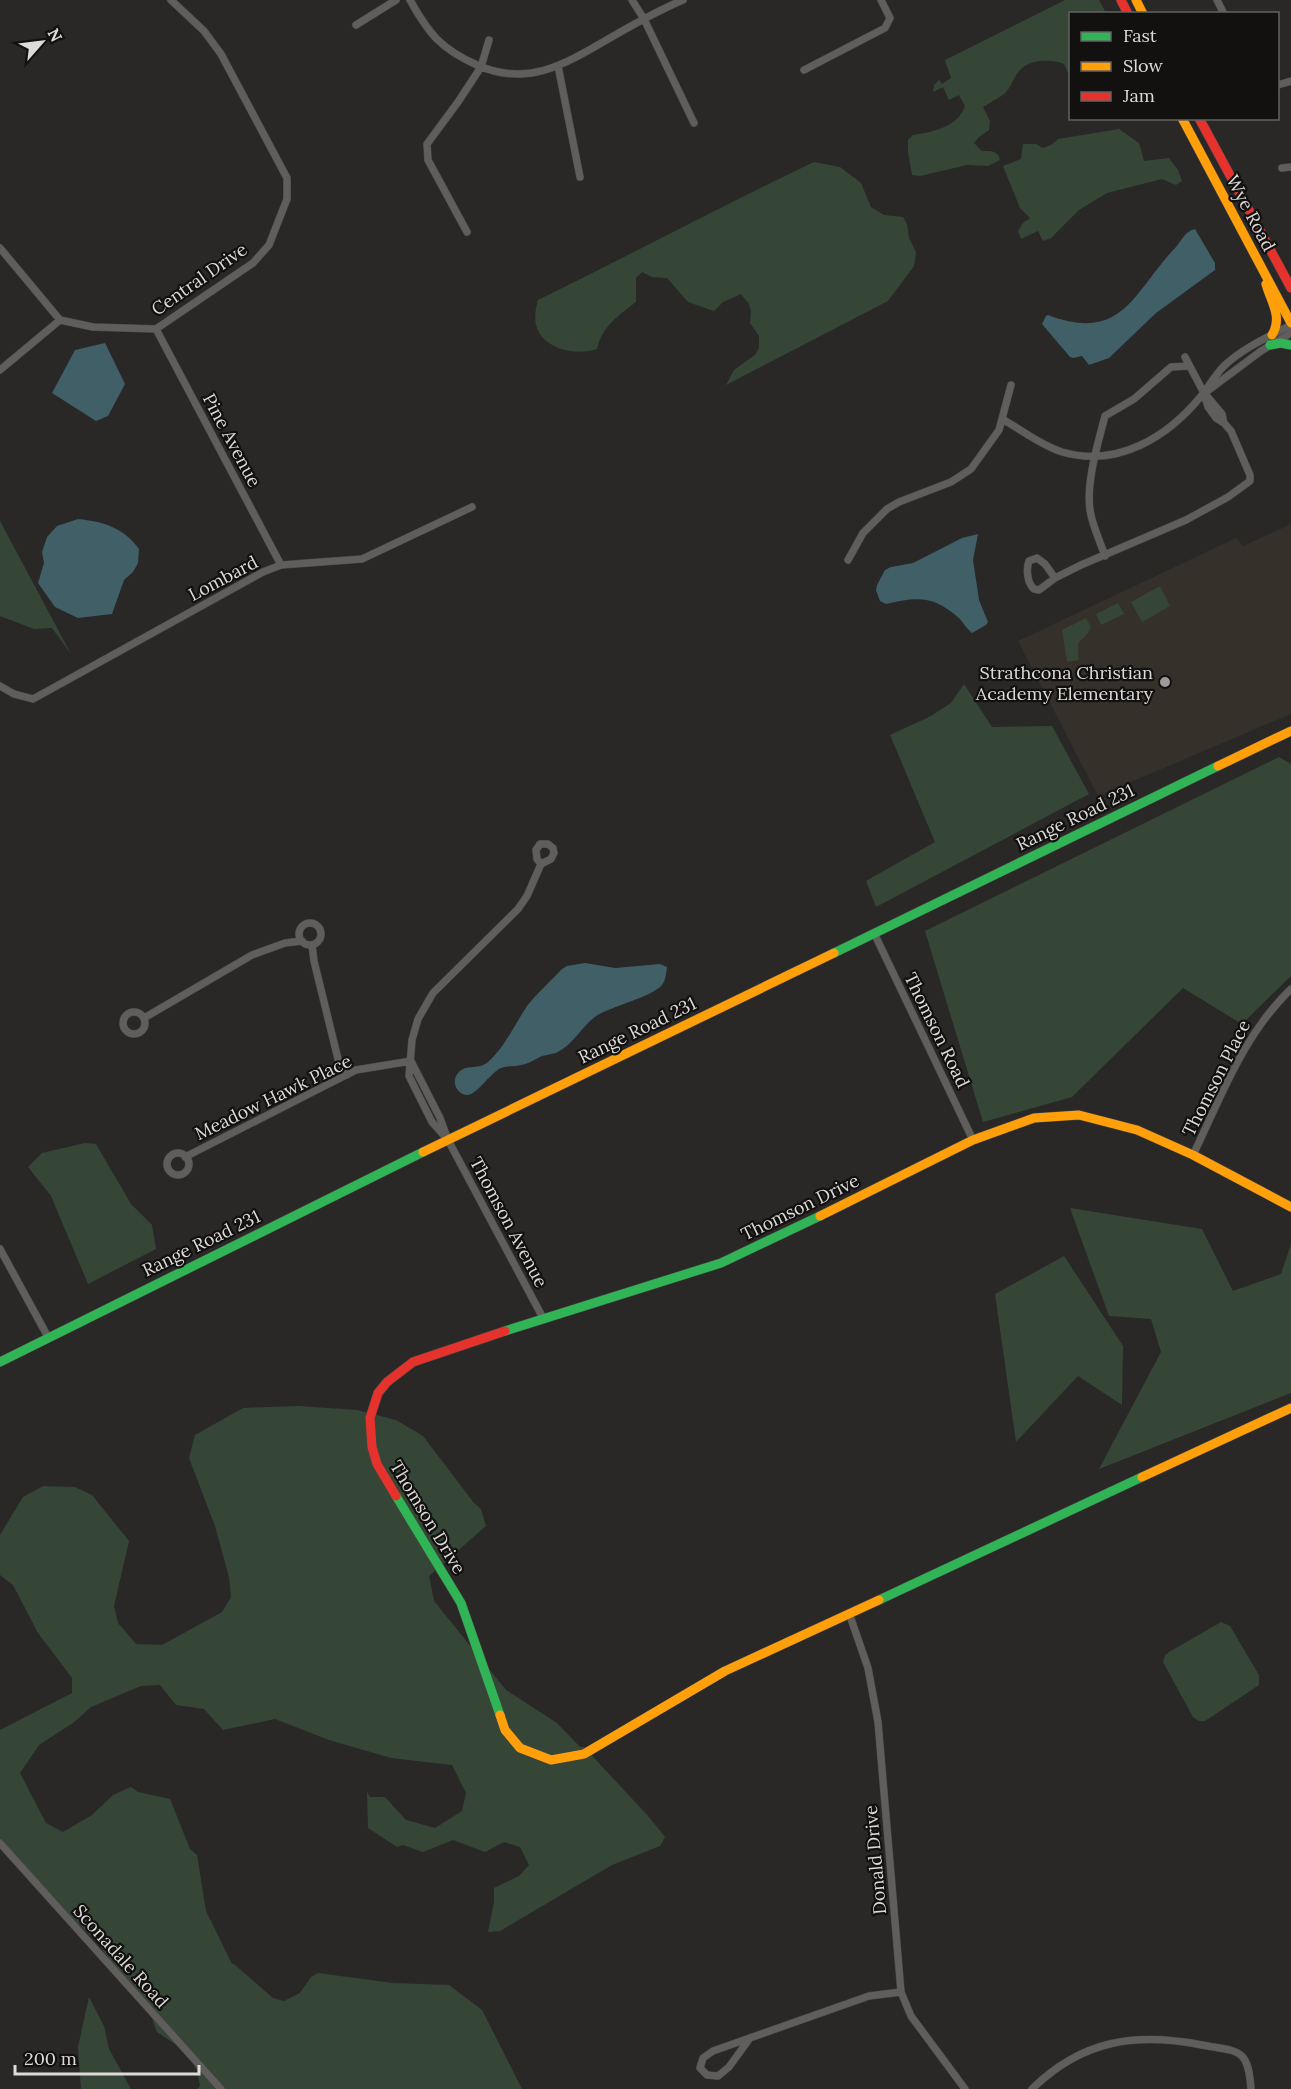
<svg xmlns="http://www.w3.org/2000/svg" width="1291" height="2089" viewBox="0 0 1291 2089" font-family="Lora,serif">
<rect width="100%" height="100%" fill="#292827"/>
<!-- built -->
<path fill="#35302a" d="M1291 524V714L1098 796 1018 641 1236 538 1243 546Z"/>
<!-- green -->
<path fill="#354637" d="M1065 0H1099L1106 13 1070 14V77L1064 64C1050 59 1030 59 1019 71 1014 77 1012 85 1007 91 1001 98 990 102 983 107L990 121 989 130 979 137 974 143 982 151C991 151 998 150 1000 160L988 166 967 165 920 176 912 175 908 152V140L913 135C933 132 958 127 965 106L959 95 949 100 943 87 933 92 934 85 939 80 942 84 951 78 945 60Z
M1119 129 1139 143 1144 161 1169 158 1178 170 1182 181 1176 185 1162 179 1107 193 1079 210 1051 238 1043 241 1038 231 1021 239 1018 231 1023 223 1030 218 1020 208 1003 166 1021 159 1023 144H1036L1043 148 1051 145 1058 139Z
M814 162 840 167 861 183 871 207 884 215 903 217 907 224 909 238 916 252 914 266 888 301 726 385 734 370 756 354 759 347V336L750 323 751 311 749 304 741 294 723 302 714 311 688 302 667 278 652 277 642 272 636 278V302C618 316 602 326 597 349 576 356 543 350 536 325 534 316 536 308 538 300 630 255 721 206 814 162Z
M0 521 71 654 52 628 34 629 0 616Z
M1160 586 1170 606 1142 622 1131 602Z
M1118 603 1124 614 1101 625 1096 614Z
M1086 618 1091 627C1083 645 1075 634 1079 660L1067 662 1062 630Z
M964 684 992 727 1052 726 1089 794 876 907 866 881 935 842 890 735 931 716 951 703Z
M1279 757 1291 764V976L1242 1024 1183 988 1072 1097 983 1122 925 931Z
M85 1143 96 1144 131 1204 152 1225 156 1249 88 1284 51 1196 28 1167 42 1153Z
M1070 1208 1202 1229 1233 1291 1281 1274 1291 1244V1393L1099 1469 1161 1352 1151 1319 1109 1316Z
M1064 1256 1123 1346 1122 1405 1078 1376 1016 1442 995 1294Z
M299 1406 357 1410 396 1420 423 1436 474 1503 481 1509 486 1526 429 1576 434 1601 506 1690 557 1723 580 1747H584L649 1817 665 1837 660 1846 612 1865 500 1931 488 1932 494 1902V1888L519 1876 529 1865 520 1847 504 1842 485 1852 453 1840 423 1852 403 1845 397 1847 368 1828 367 1792 370 1797H385L406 1820 435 1828 462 1811 466 1793 452 1765 391 1758 329 1740 275 1719 223 1730 204 1709 176 1705 160 1685 141 1686 91 1707 73 1723 39 1745 20 1773 46 1823 63 1832 92 1815 113 1795 131 1787 138 1792 170 1799 190 1849 197 1855 206 1911 232 1964H234L273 1998 284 2001 300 1993 311 1977 318 1973 393 1983 449 1985 482 2010 522 2089H197L200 2086 197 2071 187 2052 157 2032 148 2008 121 1984 100 1945 70 1916 0 1838V1730L72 1693V1678L38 1633 13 1585 0 1575V1535L23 1497 43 1486 75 1487 92 1495 129 1541 114 1606 118 1623 136 1644 162 1645 222 1612 231 1597 229 1577 215 1526 189 1458 195 1435 243 1408Z
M1221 1622 1230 1626 1259 1675V1685L1205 1721H1199L1193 1717 1163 1662 1165 1655 1169 1652Z
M89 1997 104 2026 109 2049 131 2089H81L78 2047Z"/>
<!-- water -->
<path fill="#405f66" d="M1195 229 1215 263V270L1156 313 1109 358 1089 365 1082 356 1073 358 1070 357 1042 324 1046 316 1048 315C1124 344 1134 290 1176 247 1182 240 1185 231 1195 229Z
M105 343 125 384 108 416 96 421 52 393 75 350Z
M78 519C104 522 123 527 139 549L138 563 133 572 124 580 112 614 78 618 55 607 38 583 44 563 42 552 47 537 57 526Z
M978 534 973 560 979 600 988 622 986 625 972 633C967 629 964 624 960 619 933 595 918 597 886 604L880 601 876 590 877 585 885 570 891 567 913 563 962 538Z
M585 963 615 968 660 964 667 967C666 973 666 980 662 985 652 997 612 1006 596 1016 581 1027 573 1045 556 1053 551 1054 547 1055 542 1056 535 1059 529 1064 521 1065 513 1067 507 1065 499 1069 488 1076 477 1094 468 1095 458 1095 452 1084 456 1076 464 1062 478 1071 488 1062 505 1047 515 1024 527 1006 537 993 551 981 562 969L567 966Z"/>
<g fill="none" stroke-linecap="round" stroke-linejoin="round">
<defs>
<path id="street" d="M410 0C429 34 441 49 477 65 528 88 567 63 610 38 634 24 657 11 683 0
M632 0 644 19 694 123
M1217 0 1224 14
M356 25 396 0
M558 66 580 177
M804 70 885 28 890 18 881 0
M1278 85 1291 81
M1282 168 1291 167
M467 232 428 160 427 144 458 102 481 67 489 40
M0 248 60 320 93 327 156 329 253 263 269 245 287 199V178L221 54 204 31 171 0
M156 329 281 565
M0 370 60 320
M1206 392 1261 351 1291 333
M1206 395 1222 414 1224 423
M1002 419C1022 430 1040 445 1062 452 1118 468 1168 437 1202 395 1210 385 1215 375 1224 366 1243 348 1268 337 1291 325
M1105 556C1100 541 1092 525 1090 510 1086 482 1098 443 1105 416L1134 399 1171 367 1188 366
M848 560 863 533 887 509 899 502 951 482 971 469 999 430 1011 385
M1055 578 1045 564 1037 558 1029 561C1026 569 1027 583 1034 589L1039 590 1055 578 1081 565 1186 520 1228 497 1250 481V475L1231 431 1224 423 1216 418 1208 407 1204 393 1185 357
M0 686 14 694 33 699 263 572 281 565 362 559 472 507
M299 934a11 11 0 1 1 22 0a11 11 0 1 1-22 0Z
M874 933 973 1140
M312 945 314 961 338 1059 347 1075
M123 1023a11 11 0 1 1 22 0a11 11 0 1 1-22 0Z
M144 1018 252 955 285 943 302 941
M411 1061 440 1118 448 1140 543 1318
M448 1140 432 1122 409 1076 412 1040 418 1019 433 993 518 909 527 896 541 864 551 859 554 853 553 848 548 844H540L536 850 537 859 541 864
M167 1164a11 11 0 1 1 22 0a11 11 0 1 1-22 0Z
M1193 1155C1221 1097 1243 1035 1291 989
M185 1157 356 1070 411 1061
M0 1249 48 1337
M849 1613 868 1668 878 1722 901 1992 911 2016 965 2089
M0 1843 221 2089
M750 2038 729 2067 718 2076 707 2075 700 2068 703 2058 713 2051 869 1996 901 1992
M1032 2089C1082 2040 1135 2032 1202 2045 1239 2052 1248 2047 1251 2089"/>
<path id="fast" d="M1270 345 1281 343 1291 345
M834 953 1218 766
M505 1331 721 1263 820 1216
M0 1362 423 1152
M396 1496 461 1603 500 1715
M879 1600 1142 1477"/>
<path id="slow" d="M1136 0 1143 14
M1182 118 1291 323
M1266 284C1271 302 1283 317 1272 335
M1218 766 1291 731
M423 1152 834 953
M820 1216 973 1140 1034 1118 1079 1115 1137 1130 1193 1155 1291 1207
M1142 1477 1291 1408
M500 1715 505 1730 520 1748 551 1760 584 1754 725 1671 879 1600"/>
<path id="jam" d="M1121 0 1128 14
M1199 118 1291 288
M396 1496 377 1464 372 1447 370 1418 378 1393 387 1382 413 1362 505 1331"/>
</defs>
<!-- street casing -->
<use href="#street" stroke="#464544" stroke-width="8"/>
<!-- fast casing -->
<use href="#fast" stroke="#464544" stroke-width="10"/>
<!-- slow casing -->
<use href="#slow" stroke="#464544" stroke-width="10"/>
<!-- jam casing -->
<use href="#jam" stroke="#464544" stroke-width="10"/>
<!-- street -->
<use href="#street" stroke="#5f5e5d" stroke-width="7"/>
<!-- fast -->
<use href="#fast" stroke="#30b455" stroke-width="9"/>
<!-- slow -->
<use href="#slow" stroke="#ff9f0a" stroke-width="9"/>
<!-- jam -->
<use href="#jam" stroke="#e5322d" stroke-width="9"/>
</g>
<!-- markers -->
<circle fill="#9e9c9b" stroke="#121110" stroke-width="2" cx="1165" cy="682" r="6"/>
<g text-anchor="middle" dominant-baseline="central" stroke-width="4.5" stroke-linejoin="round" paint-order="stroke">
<!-- street labels -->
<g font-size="18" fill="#dddbda" stroke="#121110">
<text transform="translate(1251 213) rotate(62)">Wye Road</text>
<text transform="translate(199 279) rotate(-35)">Central Drive</text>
<text transform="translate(232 440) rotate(62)">Pine Avenue</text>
<text transform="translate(223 578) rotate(-28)">Lombard</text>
<text transform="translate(1075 817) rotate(-26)">Range Road 231</text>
<text transform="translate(637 1030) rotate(-26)">Range Road 231</text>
<text transform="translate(937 1030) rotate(64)">Thomson Road</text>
<text transform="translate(1216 1078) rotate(-63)">Thomson Place</text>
<text transform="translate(273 1097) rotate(-26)">Meadow Hawk Place</text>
<text transform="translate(800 1207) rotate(-26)">Thomson Drive</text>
<text transform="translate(509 1222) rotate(62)">Thomson Avenue</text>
<text transform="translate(201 1243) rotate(-26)">Range Road 231</text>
<text transform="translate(428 1517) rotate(59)">Thomson Drive</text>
<text transform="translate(875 1860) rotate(-95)">Donald Drive</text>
<text transform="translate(121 1956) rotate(48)">Sconadale Road</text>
</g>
<!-- poi labels -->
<g font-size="18" fill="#dddbda" stroke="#121110" text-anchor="end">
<text x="1153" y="672">Strathcona Christian<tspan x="1153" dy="21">Academy Elementary</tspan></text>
</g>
</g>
<!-- legend -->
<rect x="1069" y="12" width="210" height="108" fill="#121110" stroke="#636261" stroke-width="1.5"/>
<rect x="1081" y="32" width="30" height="9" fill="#30b455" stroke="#636261" stroke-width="1.5"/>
<text x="1123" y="42" font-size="18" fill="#dddbda">Fast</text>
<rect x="1081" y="62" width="30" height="9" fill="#ff9f0a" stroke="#636261" stroke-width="1.5"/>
<text x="1123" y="72" font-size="18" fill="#dddbda">Slow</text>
<rect x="1081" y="92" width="30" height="9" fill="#e5322d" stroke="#636261" stroke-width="1.5"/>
<text x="1123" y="102" font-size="18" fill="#dddbda">Jam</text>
<!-- north arrow -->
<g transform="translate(42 42) rotate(62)" stroke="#121110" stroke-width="4.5" paint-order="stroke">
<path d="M0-4.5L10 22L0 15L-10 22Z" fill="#dddbda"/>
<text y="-9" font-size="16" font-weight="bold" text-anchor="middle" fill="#dddbda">N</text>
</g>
<!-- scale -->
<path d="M15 2065v9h184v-9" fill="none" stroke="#dddbda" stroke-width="3"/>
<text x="24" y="2065" font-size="18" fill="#dddbda" stroke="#121110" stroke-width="4.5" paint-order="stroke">200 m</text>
</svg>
